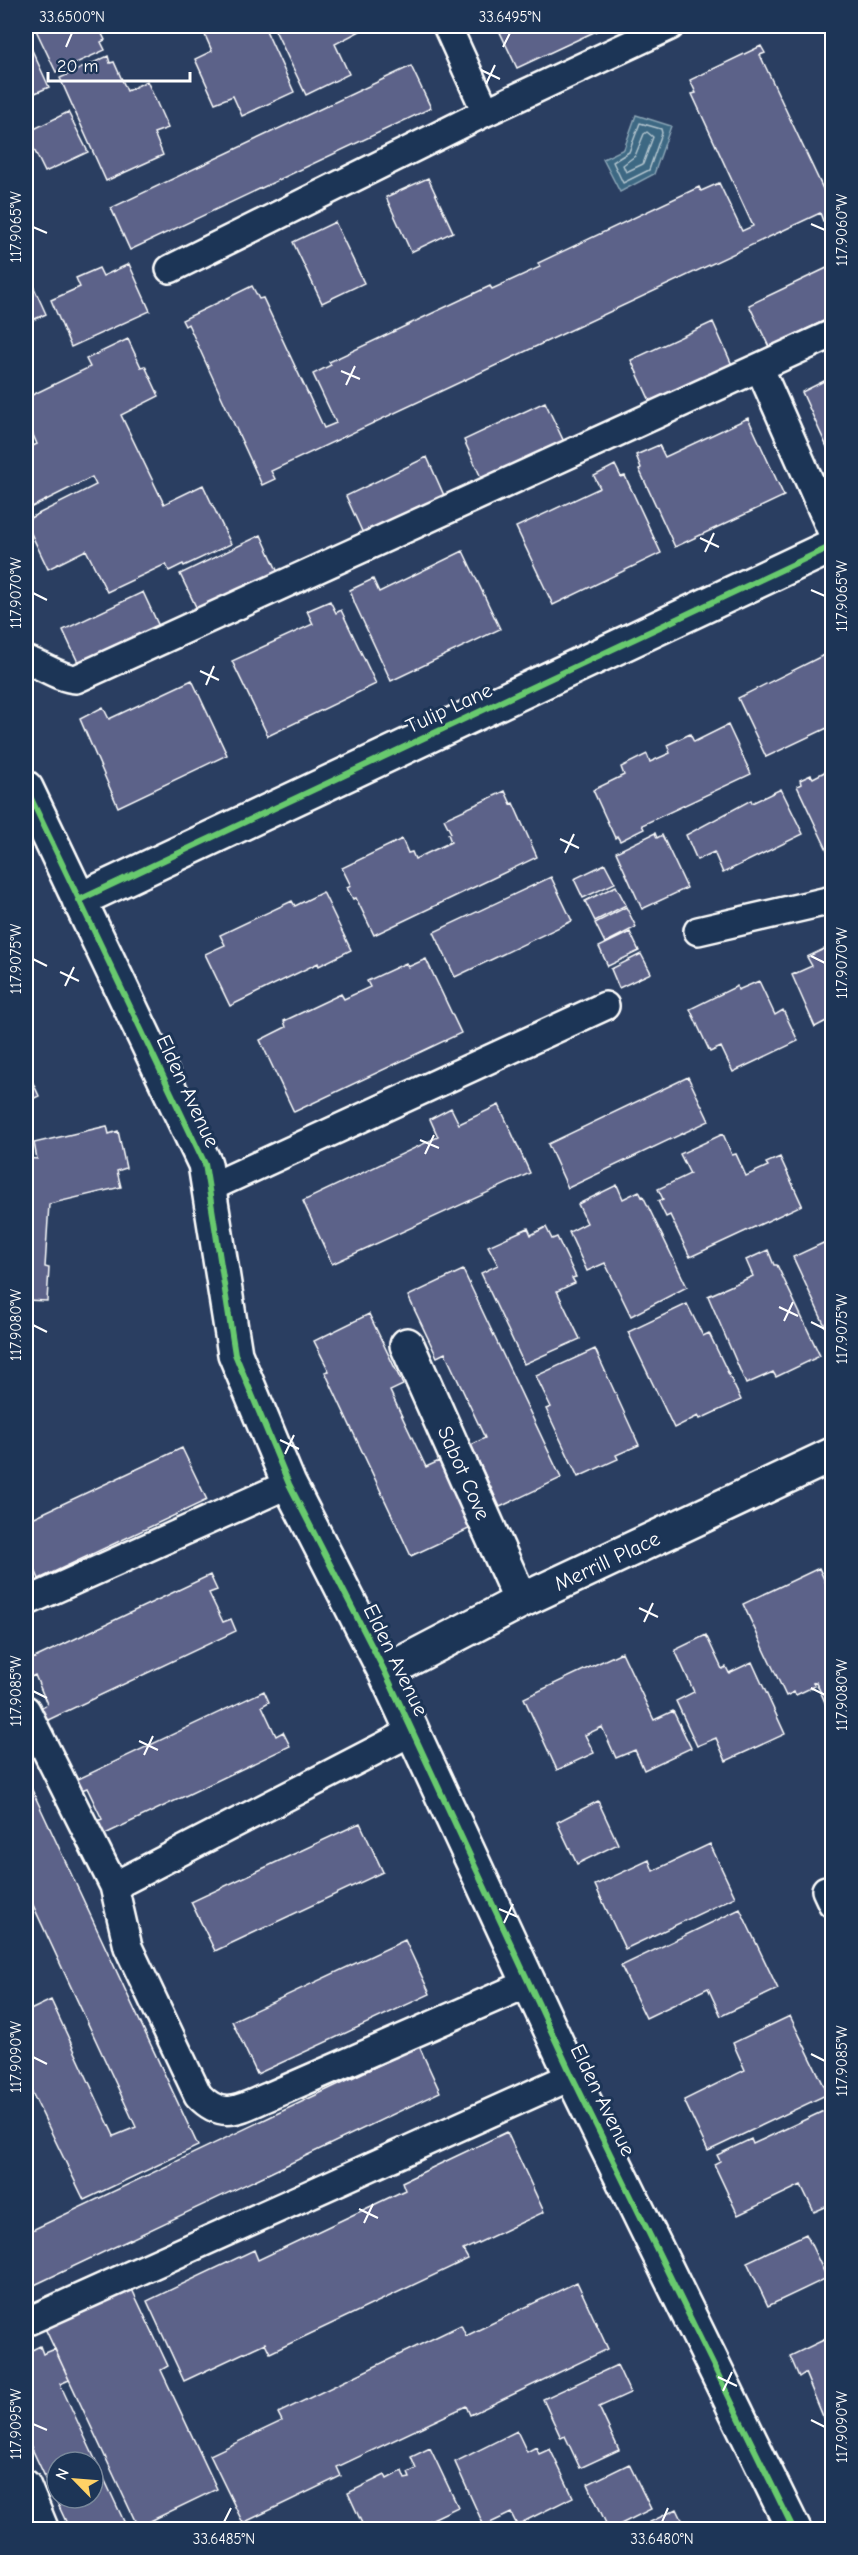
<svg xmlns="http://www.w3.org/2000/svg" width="858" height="2555" viewBox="0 0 858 2555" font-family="'Comic Neue',sans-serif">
<rect width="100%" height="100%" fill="#2a3e61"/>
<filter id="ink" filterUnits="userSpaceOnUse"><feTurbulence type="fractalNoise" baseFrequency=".0167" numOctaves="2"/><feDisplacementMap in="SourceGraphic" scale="12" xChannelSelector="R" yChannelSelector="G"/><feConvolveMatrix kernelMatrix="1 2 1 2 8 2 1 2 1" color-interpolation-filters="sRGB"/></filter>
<g filter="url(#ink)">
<!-- water -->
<path fill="#3c6883" stroke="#8aa4b5" stroke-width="1.5" d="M636 115 671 126 654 174 620 192 603 159 624 149Z"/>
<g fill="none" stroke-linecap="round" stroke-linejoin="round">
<!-- shore -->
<path stroke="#b1c3cd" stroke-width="1.5" d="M640 123 661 129 662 133 649 170 623 183 613 162 629 152Z
M647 132 653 137 643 164 626 172 623 165 635 156 644 134Z"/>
</g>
<!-- building -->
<path fill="#5c6289" stroke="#fff" stroke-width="1.5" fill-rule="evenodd" d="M34 26H98L105 40 101 42 105 50 56 72Z
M201 26H264L294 92 242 116 233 96 215 103 195 59 212 51Z
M273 26H362L364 29 335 44 349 74 306 95Z
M497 26H607L517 68Z
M26 37 49 87 26 97 30 106 26 108Z
M761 46 765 53 760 55 832 208V216L823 221 820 213 271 471 275 479 262 485 188 324 185 326 182 320 252 286 259 299 263 298 324 428 336 423 313 374 331 365 329 362 490 286 492 289 540 267 538 263 699 187 701 191 719 183 742 231 753 226 692 94 696 93 690 80Z
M108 56 110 63 114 62 127 91 147 81 168 128 154 133 163 155 106 181 60 78Z
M411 66 431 108 130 250 111 208Z
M68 112 88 152 45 172 26 133Z
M428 178 453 232 411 252 386 197Z
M335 222 364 283 322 303 293 242Z
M129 264 150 311 71 347 51 300 80 287 76 278 99 268 103 276Z
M831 266 832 317 769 347 749 305Z
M26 270 46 314 26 323Z
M713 322 732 365 651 403 631 360Z
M128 339 141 367 145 366 159 396 121 415 164 504 203 485 231 544 184 566 183 564 169 571 166 564 107 592 86 550 48 569 26 523V520L96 485 92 477 26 510V449L37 444 26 419V398L90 367 86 359Z
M832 377V458L802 392Z
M545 402 565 444 483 482 464 440Z
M748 418 784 496 675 547 639 469 641 468 636 455 659 445 665 457Z
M427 457 446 500 365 538 346 496Z
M615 465 621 477 625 476 661 553 553 605 516 527 600 488 594 476Z
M261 535 280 577 200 615 180 574Z
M463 551 500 629 391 681 355 604 350 590 373 579 379 592Z
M143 592 162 633 82 671 63 630Z
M330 601 336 613 341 610 376 684 268 736 232 661 313 624 307 611Z
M832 651V729L828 731 827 728 766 757 738 698Z
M192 680 227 755 118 807 80 719 103 707 109 719Z
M728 725 751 774 642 825 644 829 620 841 617 836 615 838 593 790 624 775 621 767 647 754 650 762 670 753 667 745 690 734 694 742Z
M832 768V852L829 854 797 786 801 784 800 780 811 775 813 778Z
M781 789 803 834 723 873 714 852 697 860 686 835 751 800 752 803Z
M505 791 511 804 513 803 537 857 374 935 356 898 353 899 347 888 351 886 342 868 402 839 408 853 412 852 415 859 451 842 448 834 451 833 444 819Z
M655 833 657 838 662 835 687 888 642 909 616 852Z
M605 864 615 883 583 898 574 879Z
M551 877 572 921 455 977 434 932Z
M616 886 626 905 595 921 585 901Z
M323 892 351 950 319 966 318 963 230 1006 205 954 225 945 220 935 292 901 295 906Z
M626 907 636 927 605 943 595 923Z
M630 932 639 951 608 966 599 947Z
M826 948 828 954 832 952V1018L815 1027 792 975 812 966 807 957Z
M641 954 651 973 619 988 611 969Z
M426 959 461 1033 294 1112 260 1040 286 1027 284 1021 341 994 344 999 370 987 367 981 406 963 408 967Z
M759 981 775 1015 783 1010 798 1041 733 1072 721 1047 710 1052 690 1009 737 986 738 990Z
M26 1068 39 1096 26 1102Z
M688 1077 709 1121 568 1188 548 1144Z
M499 1105 530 1173 332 1264 303 1201 438 1137 430 1119 451 1108 459 1124Z
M107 1126 109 1134 118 1131 126 1168 117 1171 121 1187 49 1204 45 1267 49 1268 47 1301 26 1300V1158L37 1159 34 1143Z
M723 1134 732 1155 736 1154 746 1176 768 1166 766 1163 780 1157 802 1205 690 1257 670 1215 666 1217 658 1201 663 1199 658 1189 690 1174 680 1154Z
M617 1185 623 1199 639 1191 642 1197 643 1196 687 1287 631 1316 605 1263 587 1271 569 1232 587 1223 578 1204Z
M546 1227 552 1239 557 1237 576 1277 572 1278 575 1283 557 1291 580 1339 524 1364 481 1273 498 1265 488 1246 528 1228 531 1235Z
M832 1239V1341L793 1257Z
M768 1250 774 1265H777L820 1356 776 1377 773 1372 746 1384 708 1296 753 1276 746 1260Z
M463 1270 561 1478 500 1507 471 1445 485 1438 445 1353 437 1357 408 1296Z
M687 1304 703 1336 709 1333 741 1400 700 1419 698 1416 674 1428 628 1332Z
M369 1314 403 1385 390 1391 426 1467 439 1461 471 1528 411 1556 325 1372 329 1371 314 1341Z
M595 1349 639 1445 616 1455 618 1459 578 1477 546 1409 551 1407 536 1376Z
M182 1448 207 1500 39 1579 26 1549V1521Z
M819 1568 832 1597V1718L816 1682 813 1683 815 1686 796 1695 794 1692 786 1696 743 1604Z
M210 1575 217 1590 209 1593 223 1622 231 1619 236 1631 46 1721 40 1708 47 1704 35 1675 27 1679 26 1662Z
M706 1635 722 1669 726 1667 729 1673 752 1662 785 1734 726 1761 716 1738 697 1746 676 1701 694 1692 675 1650Z
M622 1652 654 1720 673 1711 691 1748 644 1770 635 1750 616 1758 602 1727 585 1735 594 1753 557 1770 524 1698Z
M264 1691 269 1702 262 1706 276 1736 283 1732 290 1746 101 1836 94 1822 102 1819 87 1788 79 1791 74 1781Z
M26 1777 198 2146 84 2200 26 2080V2012L51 2000 114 2136 136 2127 26 1890Z
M598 1801 618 1844 577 1864 557 1822Z
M360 1823 383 1872 215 1951 191 1902Z
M710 1844 735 1897 625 1949 595 1885 649 1860 653 1871Z
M740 1909 778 1989 721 2016 708 1988 646 2018 621 1966Z
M405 1940 430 1994 257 2074 232 2021Z
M790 2016 828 2094 708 2151 684 2100 745 2070 733 2043Z
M419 2046 440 2092 26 2289V2233Z
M832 2107V2204L814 2212 801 2185 738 2215 714 2164 720 2161 717 2155 751 2139 753 2144Z
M507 2132 544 2212 463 2250 468 2259 270 2353 265 2343 184 2381 147 2301 254 2250 258 2260 405 2190 402 2182Z
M806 2234 827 2278 768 2306 747 2262Z
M577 2282 608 2349 470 2415 466 2406 337 2467 341 2476 243 2523 210 2455 282 2421 278 2413 461 2325 466 2336Z
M130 2285 168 2366 161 2370 217 2489 138 2527 44 2326Z
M832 2336V2438L805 2373 799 2377 790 2356Z
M40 2346 43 2354 55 2349 69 2380 60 2384 128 2530H70L26 2436V2353ZM57 2462H93V2498H57Z
M617 2365 630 2393 599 2407 619 2450 580 2468 565 2436 561 2438 543 2399Z
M517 2431 527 2452 536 2447 539 2454 550 2449 573 2497 517 2525 511 2513 484 2526 455 2462Z
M430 2448 458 2507 418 2526 419 2530H365L348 2493 385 2475 387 2479 402 2471 405 2479 410 2478 408 2473 416 2469 411 2457Z
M629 2464 651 2509 609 2530 588 2484Z
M677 2509 687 2530H654L650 2522Z"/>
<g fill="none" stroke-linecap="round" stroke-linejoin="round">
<defs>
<path id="lane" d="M486 112 670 26
M170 269 486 112 447 26
M760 369 832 532
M26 660C43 665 58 678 76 679L832 334
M698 931 832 900
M209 1188 605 1006
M26 1602 289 1484
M26 1710 114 1886 413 1731
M114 1886 128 1947 198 2095C223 2122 240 2108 270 2096L529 1983
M826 1890 832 1903
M26 2322 572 2076
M26 2484 45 2530"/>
<path id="street" d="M26 788 205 1164 235 1354 289 1484 385 1672 572 2076 794 2530
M79 900 832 546
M407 1345 521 1601
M385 1672 521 1601 832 1455"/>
</defs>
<!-- lane casing -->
<use href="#lane" stroke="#fff" stroke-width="32"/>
<!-- street casing -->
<use href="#street" stroke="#fff" stroke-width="38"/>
<!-- lane -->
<use href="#lane" stroke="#1d3557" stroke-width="27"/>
<!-- street -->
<use href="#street" stroke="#1d3557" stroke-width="33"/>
<defs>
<path id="cycleway" d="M26 788 205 1164 235 1354 289 1484 385 1672 572 2076 794 2530
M79 900 832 546"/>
</defs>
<!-- cycleway casing -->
<use href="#cycleway" stroke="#1d3557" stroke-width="10"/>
<!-- cycleway -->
<use href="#cycleway" stroke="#67ca6e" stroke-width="6"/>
</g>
</g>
<!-- ticks -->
<path fill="none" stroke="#fff" stroke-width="2" d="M66 47 72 33M503 47 510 33M481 70 500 79M486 84 495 65M811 224 825 230M33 227 47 233M341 371 360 379M346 385 355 366M700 538 719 547M705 552 714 533M811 590 825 596M33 593 47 600M200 671 219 680M206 685 214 666M560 839 579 848M565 853 574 834M811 956 825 963M33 959 47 966M60 972 79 981M65 986 74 967M420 1140 439 1148M425 1154 434 1135M779 1307 798 1316M784 1321 793 1302M811 1322 825 1329M33 1325 47 1332M280 1440 299 1449M285 1454 294 1435M639 1608 658 1617M644 1622 653 1603M811 1688 825 1695M33 1691 47 1698M139 1741 158 1750M144 1755 153 1736M499 1909 518 1917M504 1923 513 1904M811 2054 825 2061M33 2057 47 2064M359 2209 378 2218M364 2223 373 2204M718 2377 737 2386M723 2391 732 2372M811 2420 825 2427M33 2424 47 2430M224 2522 231 2508M662 2522 668 2508"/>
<g text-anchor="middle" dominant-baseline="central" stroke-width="6" stroke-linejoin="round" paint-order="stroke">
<!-- street labels -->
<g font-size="21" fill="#fff" stroke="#1d3557">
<text transform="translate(449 708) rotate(-25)">Tulip Lane</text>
<text transform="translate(188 1091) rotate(65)">Elden Avenue</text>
<text transform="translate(464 1473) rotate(66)">Sabot Cove</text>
<text transform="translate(607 1561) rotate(-25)">Merrill Place</text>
<text transform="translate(396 1660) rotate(64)">Elden Avenue</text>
<text transform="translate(603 2100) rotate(64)">Elden Avenue</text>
</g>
</g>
<!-- margin -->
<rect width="858" height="2555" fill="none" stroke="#1d3557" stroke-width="66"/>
<!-- north arrow -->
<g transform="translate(75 2480) rotate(295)"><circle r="28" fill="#1d3557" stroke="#77869a" stroke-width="1.5"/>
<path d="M0-4.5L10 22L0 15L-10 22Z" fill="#ffd166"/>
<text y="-9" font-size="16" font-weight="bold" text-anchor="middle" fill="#ffffff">N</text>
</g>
<!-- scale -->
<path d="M48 72v9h142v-9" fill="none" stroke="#ffffff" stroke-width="3"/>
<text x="57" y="72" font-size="18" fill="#ffffff" stroke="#1d3557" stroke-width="4.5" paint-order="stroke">20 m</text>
<rect x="33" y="33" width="792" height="2489" fill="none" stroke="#fff" stroke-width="2"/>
<g font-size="15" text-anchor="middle" fill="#fff">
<text x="72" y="22">33.6500°N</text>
<text x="510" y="22">33.6495°N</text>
<text transform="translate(16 227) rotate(-90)" y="5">117.9065°W</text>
<text transform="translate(842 230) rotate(-90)" y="5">117.9060°W</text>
<text transform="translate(16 593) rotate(-90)" y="5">117.9070°W</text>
<text transform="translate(842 596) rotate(-90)" y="5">117.9065°W</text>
<text transform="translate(16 959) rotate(-90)" y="5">117.9075°W</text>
<text transform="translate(842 963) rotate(-90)" y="5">117.9070°W</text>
<text transform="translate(16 1325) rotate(-90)" y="5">117.9080°W</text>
<text transform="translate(842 1329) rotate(-90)" y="5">117.9075°W</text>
<text transform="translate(16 1691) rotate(-90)" y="5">117.9085°W</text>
<text transform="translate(842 1695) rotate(-90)" y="5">117.9080°W</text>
<text transform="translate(16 2057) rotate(-90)" y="5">117.9090°W</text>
<text transform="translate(842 2061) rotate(-90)" y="5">117.9085°W</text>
<text transform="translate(16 2424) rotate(-90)" y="5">117.9095°W</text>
<text transform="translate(842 2427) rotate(-90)" y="5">117.9090°W</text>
<text x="224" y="2544">33.6485°N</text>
<text x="662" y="2544">33.6480°N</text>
</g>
</svg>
